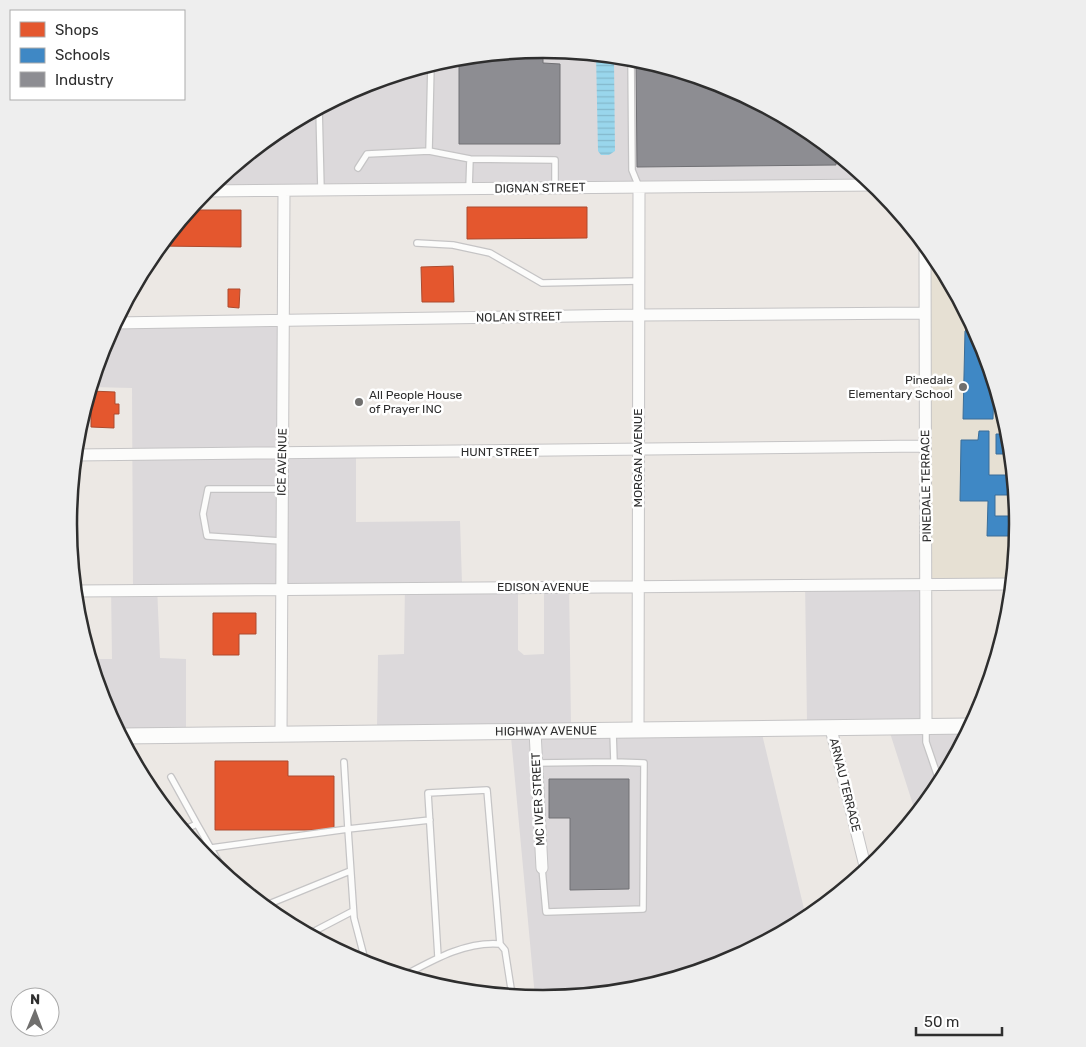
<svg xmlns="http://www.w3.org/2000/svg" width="1086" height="1047" viewBox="0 0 1086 1047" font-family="Rubik,sans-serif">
<defs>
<pattern id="water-rules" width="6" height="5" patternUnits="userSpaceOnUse" patternTransform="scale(1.25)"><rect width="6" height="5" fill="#99d6ec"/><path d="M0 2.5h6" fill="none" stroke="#84b8cb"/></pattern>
</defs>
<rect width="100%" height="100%" fill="#ece8e4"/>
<!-- industrial -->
<path fill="#dcd9db" d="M543 49 636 58 725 85 807 129 868 179 211 185 279 129 362 85 451 58Z
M288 317 287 447H356V522L460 521 462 583 518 582V650L524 655 544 654V582L569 581 571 725 377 727 378 655 404 654 405 584 157 585 160 658 186 659V730H117L104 705 90 659H112L111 586H133L132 388 91 387 105 342 116 320Z
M931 579 932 720 807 722 805 580Z
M967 732 938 787 916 814 890 733Z
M762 734 806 917 705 968 635 989 535 997 511 737Z"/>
<!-- education -->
<path fill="#e6e0d3" d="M930 250 938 260 982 342 1009 431 1018 524 1012 579H931Z"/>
<!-- water -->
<path fill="url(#water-rules)" d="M596 54 613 56 614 60 615 151 609 155H601L598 151Z"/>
<!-- shops -->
<path fill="#e4572e" stroke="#ad4b2e" d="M467 207H587V238L467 239Z
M189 210H241V247L159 246Z
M453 266 454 302H422L421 267Z
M228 289H240L239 308 228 307Z
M91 391 115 392V404H119V414H114V428L91 427Z
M213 613H256V634H239V655H213Z
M215 761H288V776H334V830H215Z"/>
<!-- schools -->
<path fill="#3f88c5" stroke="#3a6d98" d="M972 324 982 342 994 383 993 419H963L965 331Z
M979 431H989V475H1013L1015 495H995V516H1017V536H987L988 501H960L961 440H978Z
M996 434H1009L1011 454H996Z"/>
<!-- industry -->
<path fill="#8d8d92" stroke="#707074" d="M518 51H543V63L560 64V144H459V57Z
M636 58 725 85 807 129 836 153V165L637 167Z
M549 779H629V889L570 890V818H549Z"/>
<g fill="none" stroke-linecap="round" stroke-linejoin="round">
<defs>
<path id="service" d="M631 57 632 170 639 187
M431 64 429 151 470 159
M319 107 321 190
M358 168 367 154 429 151
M469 188 470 159 555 160V187
M417 243 453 245 490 253 542 283 639 281
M281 541 207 536 203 514 208 489H282
M926 727V742L940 783
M344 762 348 829 430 820
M536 763 614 762
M171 777 197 824
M183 830 197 824 225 873
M211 848 348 829 354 918 366 964
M542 868 546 912 643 909 644 763 614 762 613 732
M264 906 350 871
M309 934 353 911
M438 957 428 793 487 790 500 944
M405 975C433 960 466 941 500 944L505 950 512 995"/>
<path id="minor" d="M205 191 876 185
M925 244 926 727
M114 323 639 315 925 313
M75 455 925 446
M75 591 1012 584
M831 729 866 870
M638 730 639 187
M535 731 542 868
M281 734 284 191"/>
<g id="tertiary">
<path id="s1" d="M121 736 970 726"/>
</g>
</defs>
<!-- service casing -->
<use href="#service" stroke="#c5c4c5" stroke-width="8"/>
<!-- minor casing -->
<use href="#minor" stroke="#c5c4c5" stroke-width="13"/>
<!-- tertiary casing -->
<use href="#tertiary" stroke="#c5c4c5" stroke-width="17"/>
<!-- service -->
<use href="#service" stroke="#fcfcfb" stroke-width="5.5"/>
<!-- minor -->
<use href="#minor" stroke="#fcfcfb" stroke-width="11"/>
<!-- tertiary -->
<use href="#tertiary" stroke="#fcfcfb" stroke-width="15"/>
</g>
<!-- markers -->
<g fill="#706f6e" stroke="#fff" stroke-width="2">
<circle cx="963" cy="387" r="5"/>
<circle cx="359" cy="402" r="5"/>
</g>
<g text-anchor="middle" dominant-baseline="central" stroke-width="5" stroke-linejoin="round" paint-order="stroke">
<!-- street labels -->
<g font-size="12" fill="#2e2e2e" stroke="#fff">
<text transform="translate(540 188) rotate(-1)">DIGNAN STREET</text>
<text transform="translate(519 317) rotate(-1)">NOLAN STREET</text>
<text x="500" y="452">HUNT STREET</text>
<text transform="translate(638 458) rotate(-90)">MORGAN AVENUE</text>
<text transform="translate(282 462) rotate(-89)">ICE AVENUE</text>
<text transform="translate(926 486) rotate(-91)">PINEDALE TERRACE</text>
<text x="543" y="587">EDISON AVENUE</text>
<text stroke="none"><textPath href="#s1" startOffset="425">HIGHWAY AVENUE</textPath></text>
<text transform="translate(845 785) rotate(76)">ARNAU TERRACE</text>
<text transform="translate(538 799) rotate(-93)">MC IVER STREET</text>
</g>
<!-- poi labels -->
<g font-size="12" fill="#2e2e2e" stroke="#fff" text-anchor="end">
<text x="953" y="380">Pinedale<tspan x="953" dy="14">Elementary School</tspan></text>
<text x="369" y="395" text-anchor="start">All People House<tspan x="369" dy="14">of Prayer INC</tspan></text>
</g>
</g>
<!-- crop -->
<path d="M0 0H1086V1047H0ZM77 524a466 466 0 1 1 932 0a466 466 0 1 1-932 0Z" fill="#eee" fill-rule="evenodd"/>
<path fill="none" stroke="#2e2e2e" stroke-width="2.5" d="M77 524a466 466 0 1 1 932 0a466 466 0 1 1-932 0Z"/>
<!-- legend -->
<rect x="10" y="10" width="175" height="90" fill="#ffffff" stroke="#ababab"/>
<rect x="20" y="22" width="25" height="15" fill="#e4572e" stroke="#ababab"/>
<text x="55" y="35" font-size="15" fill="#2e2e2e">Shops</text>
<rect x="20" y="48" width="25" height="15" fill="#3f88c5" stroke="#ababab"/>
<text x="55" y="60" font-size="15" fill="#2e2e2e">Schools</text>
<rect x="20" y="72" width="25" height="15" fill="#8d8d92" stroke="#ababab"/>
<text x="55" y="85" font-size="15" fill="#2e2e2e">Industry</text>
<!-- north arrow -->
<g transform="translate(35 1012) rotate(1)"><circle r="24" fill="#ffffff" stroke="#ababab"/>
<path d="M0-4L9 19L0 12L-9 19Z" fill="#706f6e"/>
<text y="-8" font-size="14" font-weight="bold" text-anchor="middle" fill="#2e2e2e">N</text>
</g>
<!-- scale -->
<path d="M916 1027v8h86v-8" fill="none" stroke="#2e2e2e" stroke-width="2.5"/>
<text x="924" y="1027" font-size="15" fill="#2e2e2e" stroke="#ffffff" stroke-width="4" paint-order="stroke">50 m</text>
</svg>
